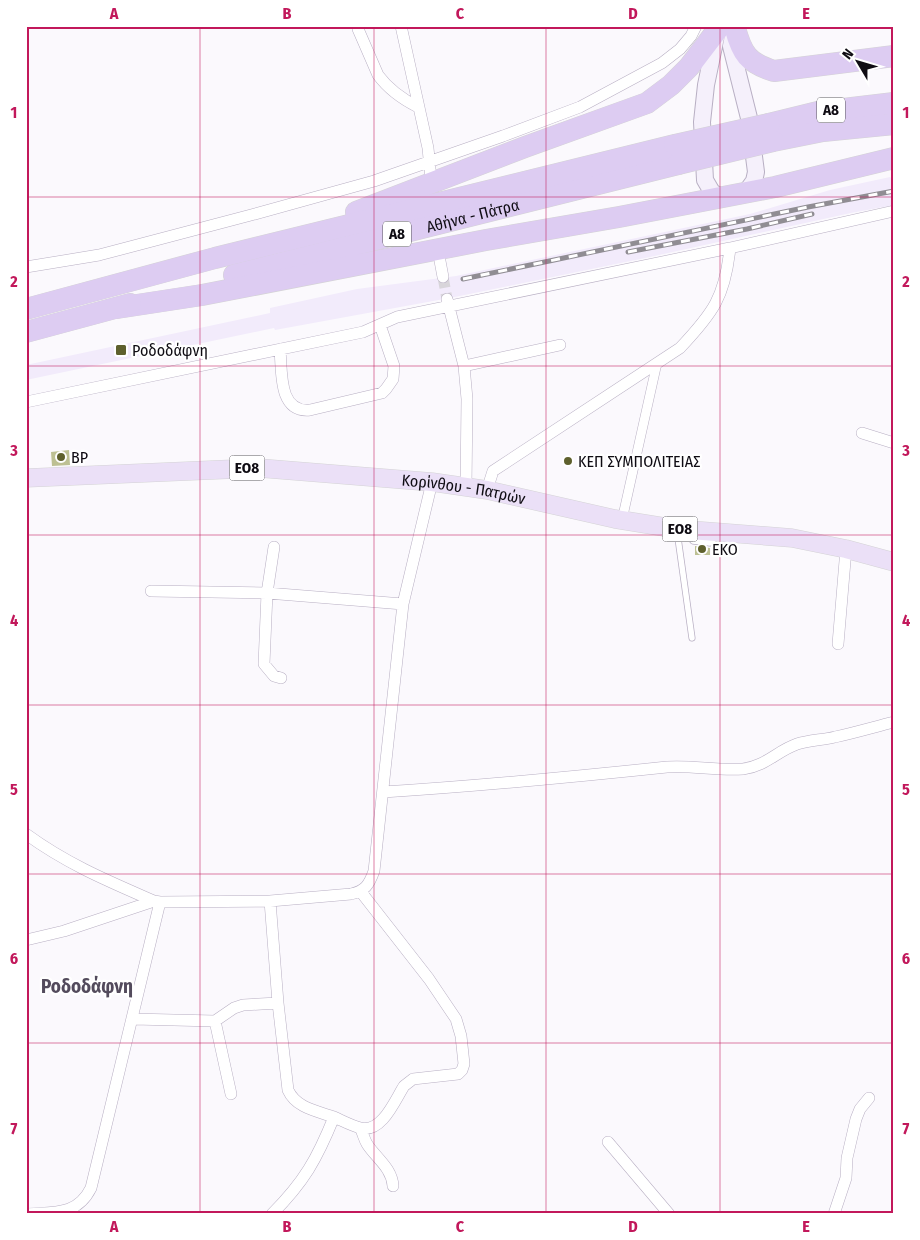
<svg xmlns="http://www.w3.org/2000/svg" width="920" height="1240" viewBox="0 0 920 1240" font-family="'Fira Sans Condensed',sans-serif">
<rect width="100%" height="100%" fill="#fbf9fd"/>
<!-- built -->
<path fill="#f2ebfb" d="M890 177 894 181V205L851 213 650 257 455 297 275 330 274 328 26 380V365L270 313V308L357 289 456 276 750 214 830 190Z"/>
<!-- building -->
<path fill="#bdc093" d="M69 450 70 465 52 466 51 452Z
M695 546 710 548V555H695Z"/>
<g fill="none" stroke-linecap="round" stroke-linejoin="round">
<!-- minor-tunnel -->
<path stroke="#d8d5da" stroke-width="11" stroke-dasharray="11 5.5" stroke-linecap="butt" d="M443 277 447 299"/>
<defs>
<path id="service" d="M677 531 692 638
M687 534 693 541 710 543 718 535"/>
<path id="pedestrian" d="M622 520 657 363"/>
<path id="minor" d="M401 26 428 148 431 179
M358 29 378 75C389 90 402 99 418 107
M440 261 443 277
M26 267 99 255 251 215 374 181 503 136 580 107 662 63 680 49 691 36 696 26
M447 299 464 366 467 399 466 488
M280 349C282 371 278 413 310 410L382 393 386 389 393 379 394 366 380 325
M464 366 560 345
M26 402 363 332 397 317 730 248
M862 433 894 443
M487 490 493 471 680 348C713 313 725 297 730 248L894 211
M274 547 267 593 264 664 274 676 281 678
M151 591 267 593 403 604
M838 644 846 549
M383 792C478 786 572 777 667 767 692 765 717 771 743 769 766 766 777 751 797 744 809 740 823 740 835 737 854 733 874 727 894 722
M26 834C67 864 108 881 154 901
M160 902 270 901
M26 940 64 931 154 901 160 902 91 1188C77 1216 54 1212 26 1214
M278 1003 270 901 351 894C365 891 369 885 374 871L403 604 432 482
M133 1019 215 1021 234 1008 243 1005 278 1003 288 1090C296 1108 317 1111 334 1117 317 1159 304 1182 272 1214
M215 1021 231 1094
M334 1117C343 1121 352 1126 361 1128 382 1133 395 1100 404 1086L413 1079 458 1074 462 1070 464 1064 461 1036 456 1019 429 979 361 892
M360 1128C363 1133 364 1139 367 1144 376 1158 392 1168 393 1186
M608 1142 669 1214
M834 1214 846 1178 847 1158 856 1119 860 1109 869 1098"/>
<path id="secondary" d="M734 31 731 46 749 118 756 172 754 181 746 192
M717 32 706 85 702 122 705 180 712 192 720 197"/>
<g id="primary">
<path id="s1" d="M26 478 259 468 432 482 487 490 615 519 677 529 792 538 846 549 894 562"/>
</g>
<g id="motorway">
<path d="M735 28C742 54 748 63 774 71L894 56"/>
<path d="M769 124 818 112 894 103"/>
<path d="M773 141 823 131 894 124"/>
<path d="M356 212 525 147 647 103 671 85 689 67 718 29"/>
<path id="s2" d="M234 275 678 164"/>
<path d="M117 308 202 295 486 240 619 217 775 187 894 158"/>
<path d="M26 309 215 258 675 145"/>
<path d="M26 332 130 304"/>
</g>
</defs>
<!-- service casing -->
<use href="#service" stroke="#b8afc3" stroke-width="7"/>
<!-- pedestrian casing -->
<use href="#pedestrian" stroke="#b8afc3" stroke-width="10"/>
<!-- minor casing -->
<use href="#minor" stroke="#b8afc3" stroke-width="12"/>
<!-- secondary casing -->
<use href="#secondary" stroke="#b8afc3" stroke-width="18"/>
<!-- primary casing -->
<use href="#primary" stroke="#d4d3d5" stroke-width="19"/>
<!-- motorway casing -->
<use href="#motorway" stroke="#d4d3d5" stroke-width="22"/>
<!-- service -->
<use href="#service" stroke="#fff" stroke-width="5.5"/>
<!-- pedestrian -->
<use href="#pedestrian" stroke="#fff" stroke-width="9"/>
<!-- minor -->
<use href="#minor" stroke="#fff" stroke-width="11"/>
<!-- secondary -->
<use href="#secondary" stroke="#f5f0fb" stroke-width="16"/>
<!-- primary -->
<use href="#primary" stroke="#ebe0f7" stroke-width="18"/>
<!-- motorway -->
<use href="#motorway" stroke="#ddccf2" stroke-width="21"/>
<defs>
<path id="rail" d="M628 252 747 229 812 214
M463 279 808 207 894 191"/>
</defs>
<!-- rail casing -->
<use href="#rail" stroke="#908d93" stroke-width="5"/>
<!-- rail -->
<use href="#rail" stroke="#fff" stroke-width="3" stroke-dasharray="9" stroke-linecap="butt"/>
<defs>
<path id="motorway-bridge" d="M675 145 769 124
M678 164 773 141"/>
</defs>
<!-- motorway-bridge casing -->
<use href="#motorway-bridge" stroke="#d4d3d5" stroke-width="22" stroke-linecap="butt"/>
<!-- motorway-bridge -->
<use href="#motorway-bridge" stroke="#ddccf2" stroke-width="21"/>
</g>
<!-- grid -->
<path fill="none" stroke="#c2185b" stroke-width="1" stroke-opacity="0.55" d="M200 26V1214M374 26V1214M546 26V1214M720 26V1214M26 197H894M26 366H894M26 535H894M26 705H894M26 874H894M26 1043H894"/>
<!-- markers -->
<g fill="#5e602d" stroke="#fff" stroke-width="2">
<rect x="115" y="344" width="12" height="12" rx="2.5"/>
<circle cx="61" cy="457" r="5"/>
<circle cx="568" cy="461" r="5"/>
<circle cx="702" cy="549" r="5"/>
</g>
<g text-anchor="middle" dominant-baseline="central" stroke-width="4.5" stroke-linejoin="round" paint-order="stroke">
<!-- shield labels -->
<g fill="#fff" stroke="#57555a" stroke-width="1">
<rect x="817" y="97.5" width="28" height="25" rx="4"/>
<rect x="383" y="221.5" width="28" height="25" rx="4"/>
<rect x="229.5" y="455.5" width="35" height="25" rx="4"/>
<rect x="662.5" y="516.5" width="35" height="25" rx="4"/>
</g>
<g font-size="15" font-weight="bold" fill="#0f0c13">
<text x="831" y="110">Α8</text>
<text x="397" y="234">Α8</text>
<text x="247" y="468">ΕΟ8</text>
<text x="680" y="529">ΕΟ8</text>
</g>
<!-- street labels -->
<g font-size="16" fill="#0f0c13" stroke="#fff">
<text stroke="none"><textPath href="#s2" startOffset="246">Αθήνα - Πάτρα</textPath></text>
<text stroke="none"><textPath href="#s1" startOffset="439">Κορίνθου - Πατρών</textPath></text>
</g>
<!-- poi labels -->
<g font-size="16" fill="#0f0c13" stroke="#fff" text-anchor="start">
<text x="132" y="350">Ροδοδάφνη</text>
<text x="71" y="457">BP</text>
<text x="578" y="461">ΚΕΠ ΣΥΜΠΟΛΙΤΕΙΑΣ</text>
<text x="712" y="549">EKO</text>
</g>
<!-- quarter labels -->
<g font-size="19" font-weight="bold" fill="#534b5c" stroke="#fff">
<text x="87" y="986">Ροδοδάφνη</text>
</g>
</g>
<!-- border -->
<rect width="920" height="1240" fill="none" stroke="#ffffff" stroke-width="55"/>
<!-- north arrow -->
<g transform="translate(858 62) rotate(308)" stroke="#ffffff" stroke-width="4" paint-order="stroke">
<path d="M0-4L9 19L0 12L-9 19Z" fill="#0f0c13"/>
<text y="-8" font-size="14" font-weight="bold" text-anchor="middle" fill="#0f0c13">N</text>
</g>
<rect x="28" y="28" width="864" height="1184" fill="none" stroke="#c2185b" stroke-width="2"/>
<g font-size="16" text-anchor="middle" font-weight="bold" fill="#c2185b">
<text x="114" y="19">A</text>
<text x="287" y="19">B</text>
<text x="460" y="19">C</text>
<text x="633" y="19">D</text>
<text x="806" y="19">E</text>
<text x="14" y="118">1</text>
<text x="906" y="118">1</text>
<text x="14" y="287">2</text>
<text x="906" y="287">2</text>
<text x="14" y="456">3</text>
<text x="906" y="456">3</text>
<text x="14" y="626">4</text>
<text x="906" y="626">4</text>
<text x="14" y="795">5</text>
<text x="906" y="795">5</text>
<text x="14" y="964">6</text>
<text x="906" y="964">6</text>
<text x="14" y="1134">7</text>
<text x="906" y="1134">7</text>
<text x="114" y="1232">A</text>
<text x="287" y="1232">B</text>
<text x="460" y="1232">C</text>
<text x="633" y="1232">D</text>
<text x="806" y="1232">E</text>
</g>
</svg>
